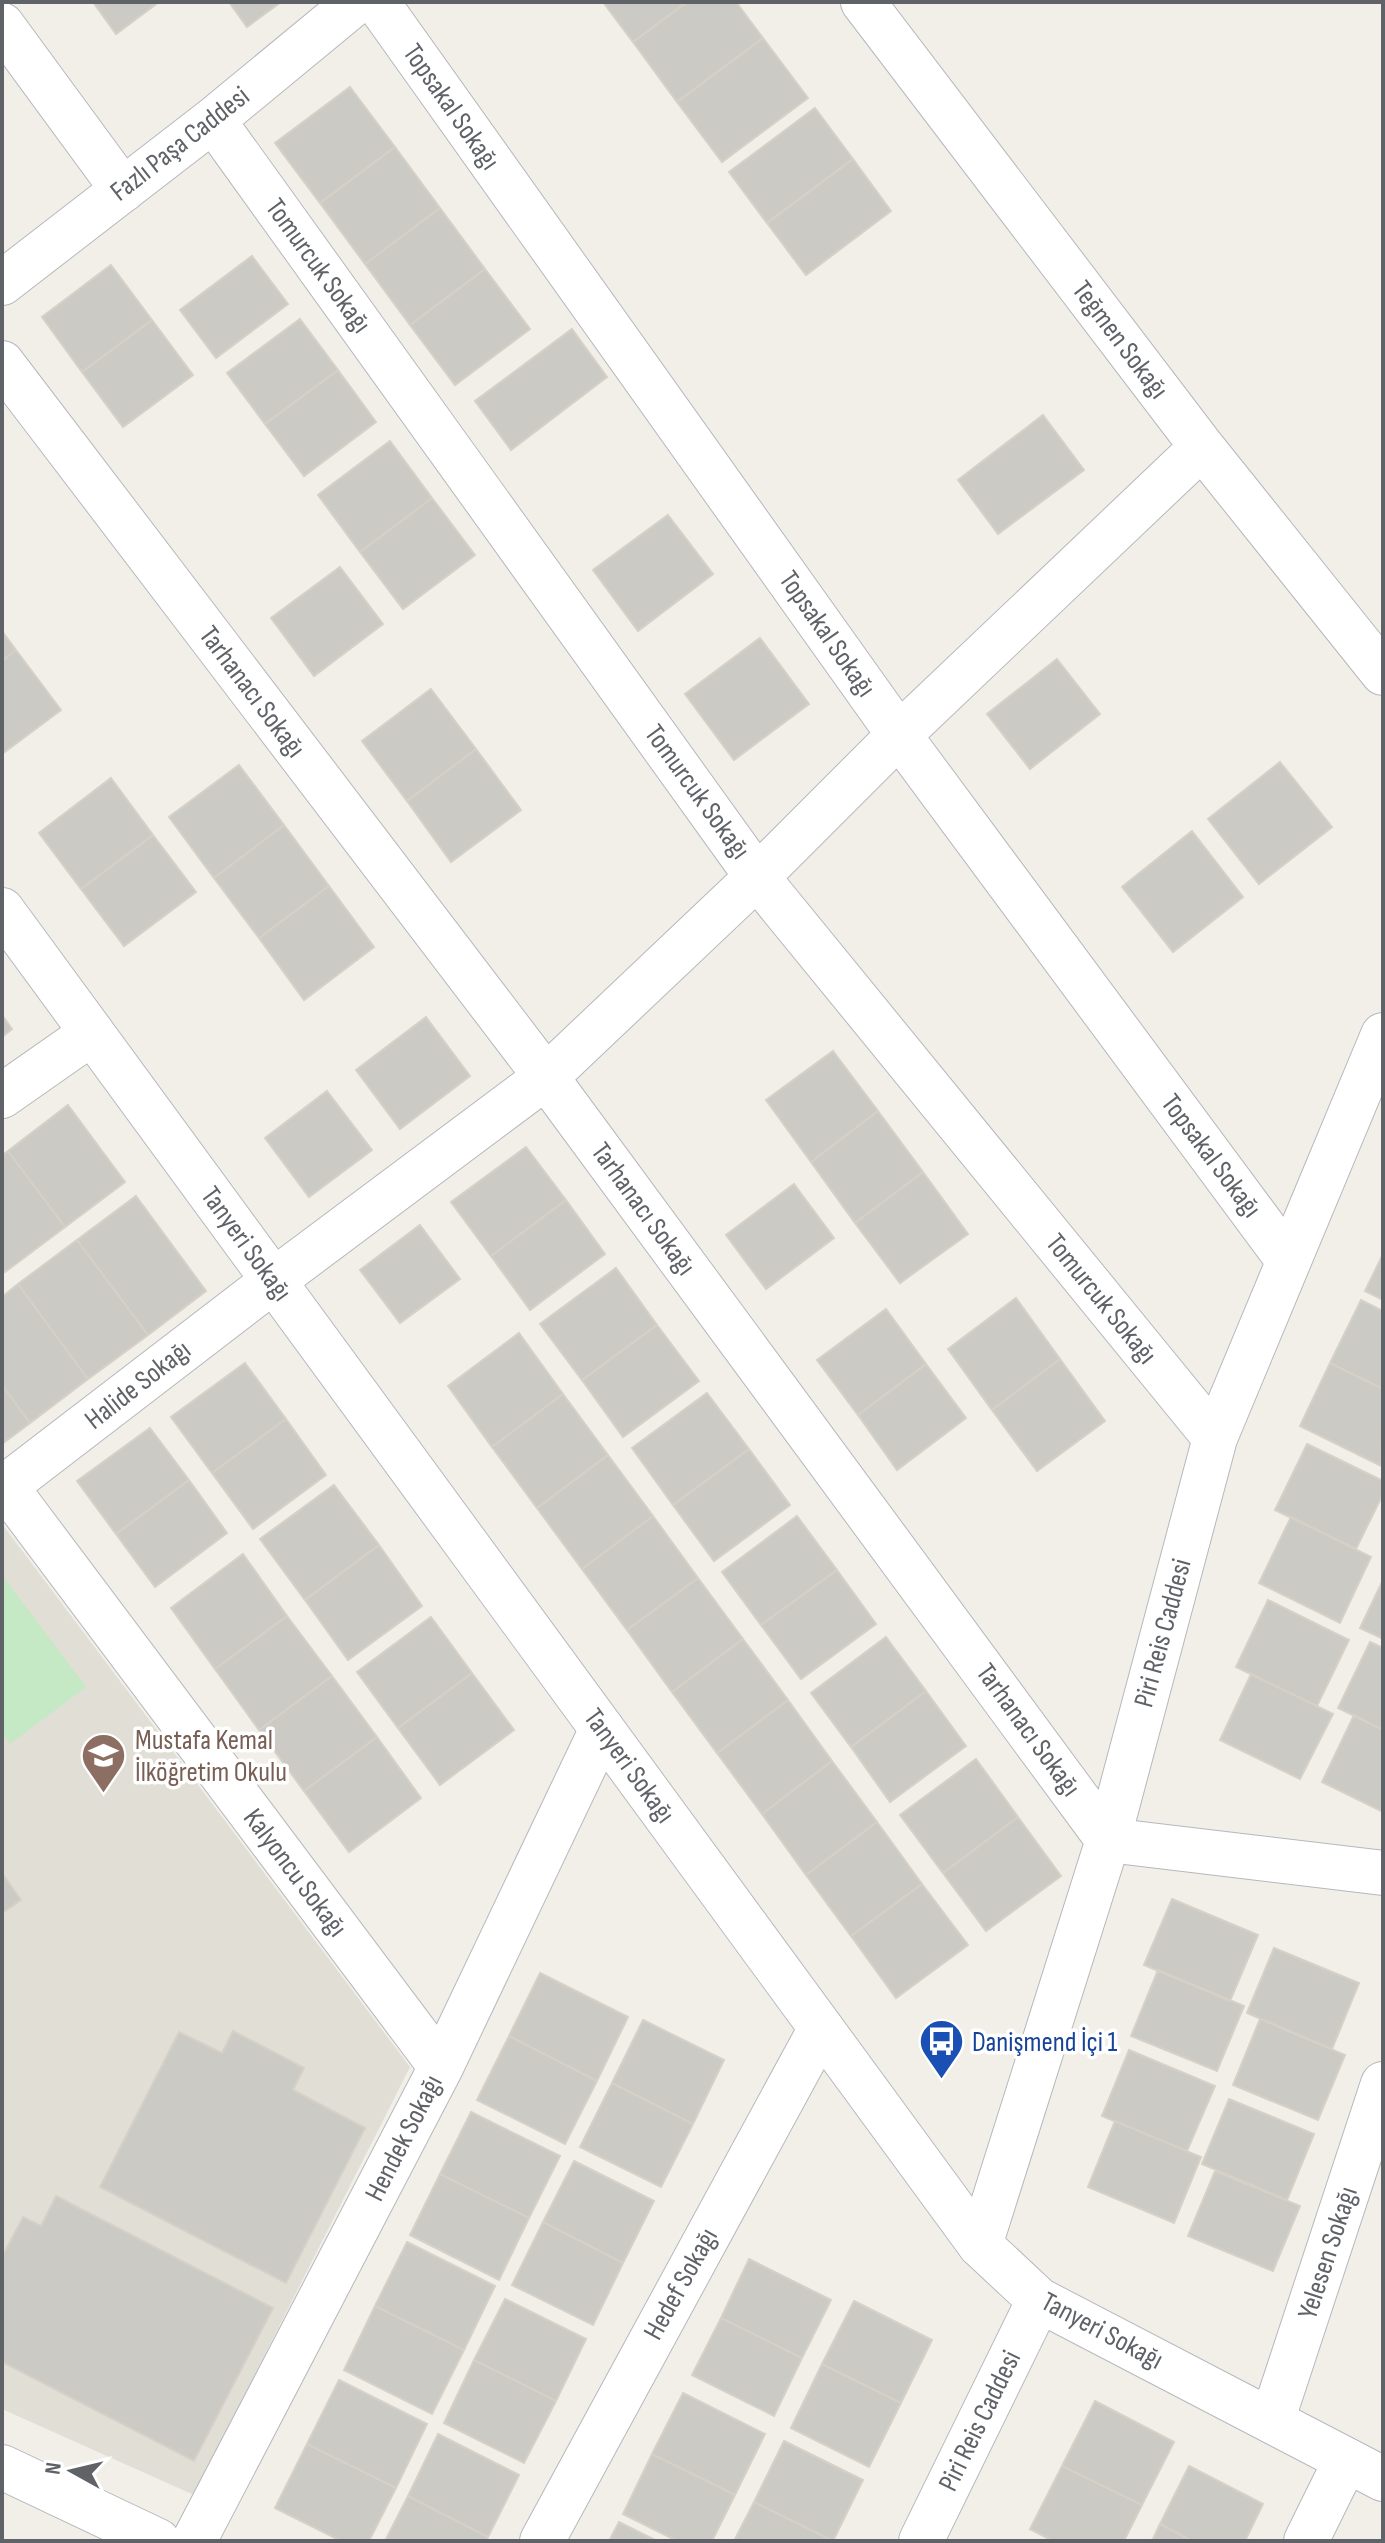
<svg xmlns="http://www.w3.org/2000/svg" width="1385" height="2543" viewBox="0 0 1385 2543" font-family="'Sofia Sans Condensed',sans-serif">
<rect width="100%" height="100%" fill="#f1efe8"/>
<!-- education -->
<path fill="#e1ded6" d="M2 1524 410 2067 194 2495 2 2409Z"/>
<!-- green -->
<path fill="#c5e8c5" d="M2 1575 86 1687 10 1744 2 1733Z"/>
<!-- building -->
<path fill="#cccac5" stroke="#d6d1c6" stroke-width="2" d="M93 2H159L116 34Z
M229 2H281L247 27Z
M603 2H687L633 42Z
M687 2H736L763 38 677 102 633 42Z
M763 38 808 98 722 162 677 102Z
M350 87 395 147 320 203 275 143Z
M815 108 853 159 767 223 729 172Z
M395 147 440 208 365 264 320 203Z
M853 159 891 211 806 275 767 223Z
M440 208 485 269 410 325 365 264Z
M252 256 288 304 216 358 180 310Z
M111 265 152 320 82 372 42 317Z
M485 269 530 329 455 385 410 325Z
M300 319 338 370 265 424 227 373Z
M152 320 193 375 123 427 82 372Z
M572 329 607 377 511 450 475 401Z
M338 370 376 422 304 476 265 424Z
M1043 415 1084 470 998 534 958 480Z
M390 441 432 498 360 552 318 495Z
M432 498 475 555 403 609 360 552Z
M668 515 713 574 638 631 593 570Z
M340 567 383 624 314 676 271 618Z
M2 631 16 650 2 661Z
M760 638 809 704 734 760 685 694Z
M16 650 61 710 2 754V661Z
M1057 659 1100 714 1030 769 987 714Z
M431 689 476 749 407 801 362 741Z
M476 749 521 810 451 862 407 801Z
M1280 762 1332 827 1259 884 1208 819Z
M239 765 284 825 214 878 169 817Z
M111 778 153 835 81 889 39 833Z
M284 825 329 886 259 938 214 878Z
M1192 831 1243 897 1173 952 1122 887Z
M153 835 196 892 124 946 81 889Z
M329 886 374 947 304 1000 259 938Z
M2 1015 12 1029 2 1037Z
M426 1017 470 1076 400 1129 356 1070Z
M833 1051 878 1111 811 1162 766 1100Z
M327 1091 372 1150 309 1197 265 1138Z
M68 1105 125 1182 65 1227 8 1151Z
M878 1111 923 1172 855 1223 811 1162Z
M526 1147 566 1200 491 1256 451 1202Z
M8 1151 65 1227 5 1272 2 1268V1155Z
M923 1172 968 1234 900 1283 855 1223Z
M794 1184 834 1238 766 1289 726 1235Z
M136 1196 206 1291 148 1335 77 1240Z
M566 1200 605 1254 530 1310 491 1256Z
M420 1225 460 1279 400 1323 360 1270Z
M77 1240 148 1335 88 1379 18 1284Z
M1383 1254V1300L1365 1291Z
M616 1268 657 1325 582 1380 540 1324Z
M18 1284 88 1379 30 1423 2 1385V1297Z
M1016 1298 1060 1359 992 1410 948 1349Z
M1361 1300 1383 1311V1389L1330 1363Z
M886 1309 926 1364 858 1415 817 1360Z
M657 1325 699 1381 623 1437 582 1380Z
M519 1333 563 1394 492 1447 448 1386Z
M1060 1359 1105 1421 1037 1471 992 1410Z
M245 1363 286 1419 212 1473 171 1417Z
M1330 1363 1383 1389 1381 1466 1300 1426Z
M926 1364 966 1418 897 1470 858 1415Z
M2 1385 30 1423 2 1444Z
M707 1393 749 1449 673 1505 632 1448Z
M563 1394 608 1455 537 1508 492 1447Z
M286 1419 326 1475 253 1529 212 1473Z
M150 1428 189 1480 116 1534 77 1481Z
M1307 1444 1383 1481V1494L1356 1549 1275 1510Z
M749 1449 790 1505 714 1561 673 1505Z
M608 1455 653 1516 582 1569 537 1508Z
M189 1480 227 1533 155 1587 116 1534Z
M334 1485 379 1545 305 1600 260 1539Z
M653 1516 698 1578 627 1630 582 1569Z
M797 1516 837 1570 761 1625 722 1572Z
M1291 1517 1371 1557 1340 1623 1259 1583Z
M379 1545 422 1606 348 1660 305 1600Z
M243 1554 287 1616 215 1669 171 1608Z
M837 1570 876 1624 801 1679 761 1625Z
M698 1578 743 1639 672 1692 627 1630Z
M1383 1580V1639L1360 1628Z
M1268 1600 1349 1640 1317 1706 1236 1667Z
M287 1616 332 1676 259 1730 215 1669Z
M431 1617 472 1673 398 1728 357 1672Z
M886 1637 926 1691 851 1747 811 1693Z
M743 1639 788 1700 717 1753 672 1692Z
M1370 1642 1383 1648V1730L1338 1708Z
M472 1673 514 1730 440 1785 398 1728Z
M1251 1674 1333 1714 1300 1779 1220 1740Z
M332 1676 377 1737 304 1791 259 1730Z
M926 1691 966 1746 890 1802 851 1747Z
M788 1700 832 1761 762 1814 717 1753Z
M1354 1715 1383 1730V1812L1322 1782Z
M377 1737 421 1798 349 1852 304 1791Z
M976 1759 1018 1817 943 1873 900 1815Z
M832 1761 877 1822 806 1875 762 1814Z
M1018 1817 1061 1876 986 1931 943 1873Z
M877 1822 922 1884 851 1936 806 1875Z
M2 1873 21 1900 2 1913Z
M922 1884 968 1945 896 1998 851 1936Z
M1172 1899 1258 1935 1230 2001 1144 1965Z
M1274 1948 1359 1983 1332 2049 1247 2013Z
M1158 1970 1244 2006 1217 2071 1131 2036Z
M540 1973 628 2017 597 2081 509 2036Z
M1260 2019 1345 2055 1318 2120 1233 2085Z
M643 2020 724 2060 693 2124 612 2083Z
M233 2031 304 2068 293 2090 365 2128 286 2283 100 2187 179 2032 222 2053Z
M509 2036 597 2081 565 2144 477 2100Z
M1129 2050 1215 2086 1187 2151 1102 2116Z
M612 2083 693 2124 661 2187 580 2147Z
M1229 2099 1314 2134 1287 2200 1202 2164Z
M471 2112 560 2156 529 2218 440 2174Z
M1115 2121 1201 2157 1174 2223 1088 2187Z
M574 2161 654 2201 623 2263 543 2222Z
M1215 2171 1300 2206 1273 2271 1188 2236Z
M440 2174 529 2218 499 2280 410 2235Z
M56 2196 273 2308 194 2461 2 2362V2257L23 2217 41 2226Z
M543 2222 623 2263 593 2325 512 2285Z
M407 2242 495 2286 464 2350 375 2306Z
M749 2259 831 2300 802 2358 721 2318Z
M505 2299 586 2339 556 2401 474 2360Z
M854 2301 932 2340 901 2403 822 2364Z
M375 2306 464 2350 432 2414 344 2370Z
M721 2318 802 2358 774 2416 692 2375Z
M474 2360 556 2401 524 2463 444 2423Z
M822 2364 901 2403 869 2467 791 2428Z
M339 2380 427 2424 396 2488 307 2444Z
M683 2393 765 2434 735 2495 652 2454Z
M1095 2401 1174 2442 1142 2505 1062 2466Z
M438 2434 519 2475 488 2537 408 2496Z
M784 2441 863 2480 833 2541 754 2502Z
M307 2444 396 2488 369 2541H341L275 2508Z
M652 2454 735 2495 712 2541H677L623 2514Z
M1062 2466 1142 2505 1124 2541H1053L1030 2529Z
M1189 2466 1263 2504 1245 2541H1192L1160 2524Z
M408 2496 488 2537 486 2541H385Z
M754 2502 833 2541H734Z
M619 2522 657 2541H609Z
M1160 2524 1192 2541H1152Z"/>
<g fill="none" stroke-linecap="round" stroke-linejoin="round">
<defs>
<path id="street" d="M377 2 899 735 1288 1260
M863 2 1202 447 1383 673
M2 25 123 190
M213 120 757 877 1215 1438
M2 283 213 120 356 2
M2 363 546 1077 1108 1840 1383 1873
M2 1096 92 1033
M6 1487 441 2067
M2 1489 273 1281 546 1077 757 877 899 735 1202 447
M980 2245 1108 1840 1215 1438 1383 1035
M1272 2421 1383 2084
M2 2467 158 2541
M194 2541 441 2067 602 1729
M542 2541 821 2028
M921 2541 1039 2300
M1306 2541 1346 2460"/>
<path id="secondary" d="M2 910 980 2245 1039 2300 1383 2479"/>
</defs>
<!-- street casing -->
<use href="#street" stroke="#b5b8bc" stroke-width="46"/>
<!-- secondary casing -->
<use href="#secondary" stroke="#b6babf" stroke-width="46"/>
<!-- street -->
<use href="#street" stroke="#fff" stroke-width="44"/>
<!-- secondary -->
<use href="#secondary" stroke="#fff" stroke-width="44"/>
</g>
<!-- icons -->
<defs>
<symbol id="school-pin" viewBox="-11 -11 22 30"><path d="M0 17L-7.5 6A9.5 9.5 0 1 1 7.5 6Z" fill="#8d6e63" stroke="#fff"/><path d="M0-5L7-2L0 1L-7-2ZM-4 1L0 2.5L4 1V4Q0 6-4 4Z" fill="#fff"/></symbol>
<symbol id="bus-pin" viewBox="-11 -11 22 30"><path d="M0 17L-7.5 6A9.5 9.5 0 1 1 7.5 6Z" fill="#1a4fb4" stroke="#fff"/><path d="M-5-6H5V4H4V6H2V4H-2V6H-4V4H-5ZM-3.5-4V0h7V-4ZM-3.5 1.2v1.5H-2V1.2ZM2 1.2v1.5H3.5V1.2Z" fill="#fff"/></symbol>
</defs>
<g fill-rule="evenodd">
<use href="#school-pin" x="78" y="1730" width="51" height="69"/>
<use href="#bus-pin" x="916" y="2016" width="51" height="69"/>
</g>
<g text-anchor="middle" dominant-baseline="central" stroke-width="7" stroke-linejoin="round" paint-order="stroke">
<!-- street labels -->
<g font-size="28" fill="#5f6368" stroke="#fff">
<text transform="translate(451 107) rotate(55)">Topsakal Sokağı</text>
<text transform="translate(180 144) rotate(-38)">Fazlı Paşa Caddesi</text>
<text transform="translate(318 266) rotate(54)">Tomurcuk Sokağı</text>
<text transform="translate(1120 340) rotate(53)">Teğmen Sokağı</text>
<text transform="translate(827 634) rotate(55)">Topsakal Sokağı</text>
<text transform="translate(252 692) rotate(53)">Tarhanacı Sokağı</text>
<text transform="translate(697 792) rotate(54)">Tomurcuk Sokağı</text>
<text transform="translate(1211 1156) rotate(53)">Topsakal Sokağı</text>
<text transform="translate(643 1209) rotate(54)">Tarhanacı Sokağı</text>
<text transform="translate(246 1244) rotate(54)">Tanyeri Sokağı</text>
<text transform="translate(1101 1299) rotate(51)">Tomurcuk Sokağı</text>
<text transform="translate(138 1385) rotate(-38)">Halide Sokağı</text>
<text transform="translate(1163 1633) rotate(-75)">Piri Reis Caddesi</text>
<text transform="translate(1028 1730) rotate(54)">Tarhanacı Sokağı</text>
<text transform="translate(629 1766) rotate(54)">Tanyeri Sokağı</text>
<text transform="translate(295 1873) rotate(53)">Kalyoncu Sokağı</text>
<text transform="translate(404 2138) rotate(-63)">Hendek Sokağı</text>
<text transform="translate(1328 2253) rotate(-72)">Yelesen Sokağı</text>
<text transform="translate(681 2284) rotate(-61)">Hedef Sokağı</text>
<text transform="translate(1102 2331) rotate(28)">Tanyeri Sokağı</text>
<text transform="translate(980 2421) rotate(-64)">Piri Reis Caddesi</text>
</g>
<!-- education labels -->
<g font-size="28" fill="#785e54" stroke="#fff" text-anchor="start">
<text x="135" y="1740">Mustafa Kemal<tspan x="135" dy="32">İlköğretim Okulu</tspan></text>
</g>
<!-- transit labels -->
<g font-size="28" fill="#164399" stroke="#fff" text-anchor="start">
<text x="972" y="2042">Danişmend İçi 1</text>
</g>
</g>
<!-- border -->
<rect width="1385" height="2543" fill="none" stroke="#5f6368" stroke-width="8"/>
<!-- north arrow -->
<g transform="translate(72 2471) rotate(278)" stroke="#ffffff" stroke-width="6" paint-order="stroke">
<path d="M0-6L14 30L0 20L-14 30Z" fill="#5f6368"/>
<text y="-12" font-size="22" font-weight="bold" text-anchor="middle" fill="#5f6368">N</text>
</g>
</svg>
